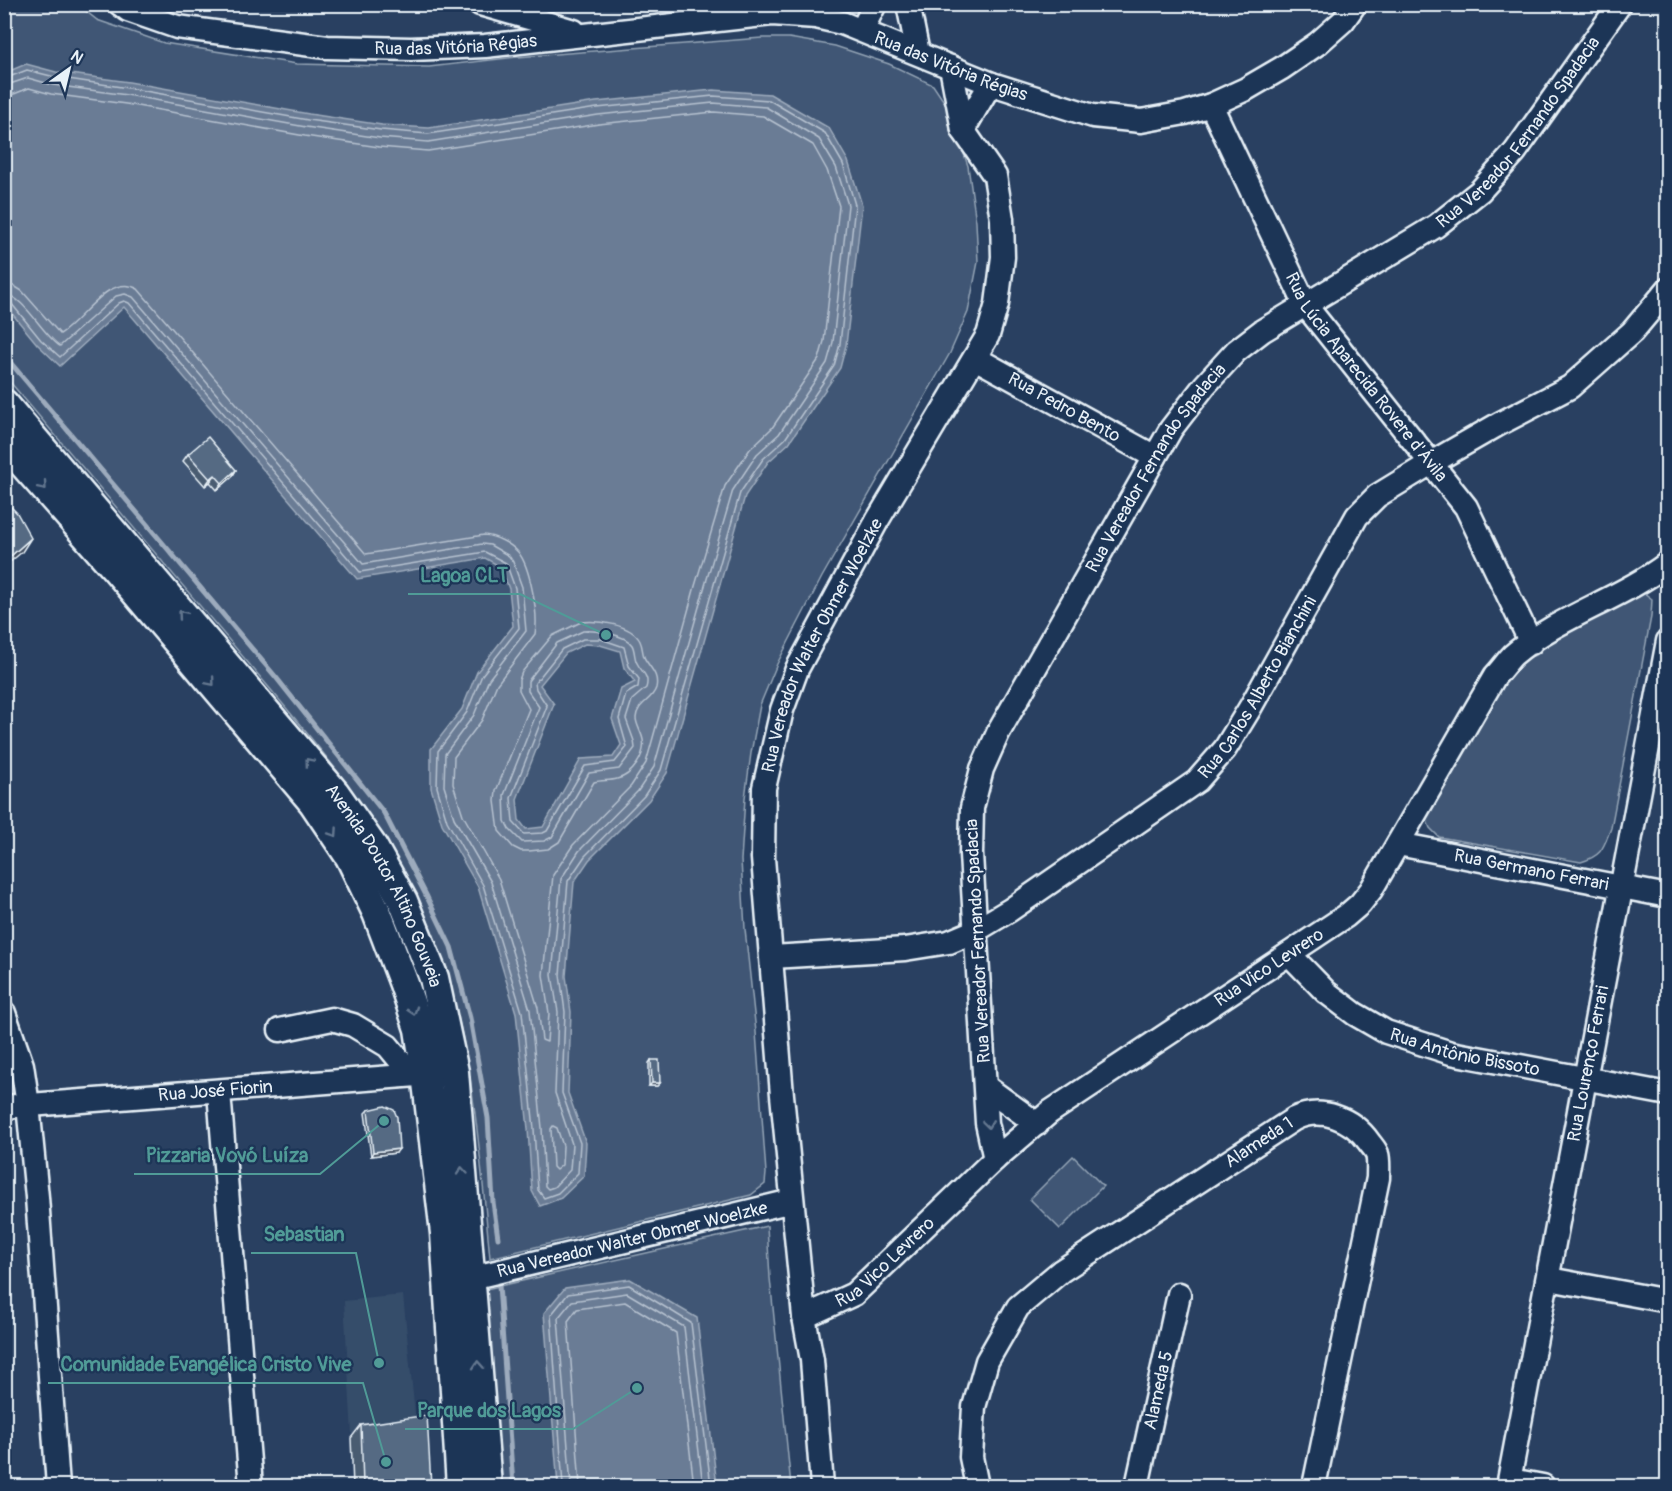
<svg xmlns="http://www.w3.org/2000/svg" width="1672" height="1491" viewBox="0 0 1672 1491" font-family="Pangolin,sans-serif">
<rect width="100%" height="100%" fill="#294061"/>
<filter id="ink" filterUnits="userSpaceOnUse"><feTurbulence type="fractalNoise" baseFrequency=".0167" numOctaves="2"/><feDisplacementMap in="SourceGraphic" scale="12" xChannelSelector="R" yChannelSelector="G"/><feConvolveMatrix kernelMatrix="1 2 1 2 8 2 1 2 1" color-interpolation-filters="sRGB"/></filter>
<g filter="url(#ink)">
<!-- built -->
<path fill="#364d6b" d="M403 1295 416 1425 352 1434 344 1301Z"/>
<!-- green -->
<path fill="#415774" stroke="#94a4b6" stroke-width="1.5" d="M4 5H78L97 20 164 43 297 64 429 67 517 57 762 38H789L835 46 889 64 933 85 949 109 968 166 976 222 978 262 968 312 950 353 822 577 777 664 760 705 751 753 745 798 741 860 745 929 756 1032 766 1173 765 1184 751 1195 490 1258C479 1144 472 1024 426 917 382 814 305 731 234 646 157 556 81 466 5 376Z
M1630 593H1644L1652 599 1651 617 1611 828C1603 848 1603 855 1581 862L1439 837 1430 828 1425 816 1512 663Z
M1073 1156 1103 1186 1060 1229 1030 1199Z
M767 1226 770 1278 791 1486H501L486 1289Z"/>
<!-- water -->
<path fill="#6b7c95" stroke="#9dabbd" stroke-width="1.5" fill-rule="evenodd" d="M26 64 56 72 129 82 309 114 382 125 429 128 596 102 713 90 770 94 829 128 848 161 862 205 846 345 840 368 789 443 768 462 745 496 667 773 649 800 589 860 574 882 566 976 571 1012 568 1093 586 1143 584 1176 561 1198 540 1206 532 1191 528 1129 516 1013 478 887 442 824 431 788V749L462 709 477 672 513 626 509 589 501 567 485 558 357 579 124 307 60 366 37 344 5 305V86L7 72ZM585 644 600 645 620 651 624 668 635 682 621 689 612 719 621 745 613 757 581 759 543 827 526 829 519 820 517 799 554 704 540 685 566 653Z
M630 1279 697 1318 717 1486H558L544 1313 565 1288Z"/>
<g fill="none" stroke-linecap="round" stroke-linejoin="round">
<!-- shore -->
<path stroke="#b6c2d0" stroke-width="1.5" d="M4 79 27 70 55 77 128 88 308 120 381 130 428 134 597 108 713 96 769 100 825 133 843 164 855 205 840 344 834 366 785 439 763 459 740 493 661 770 644 796 585 856 568 881 560 975 565 1012 562 1093 580 1143 578 1173 558 1193 544 1198 538 1190 534 1129 522 1012 483 885 447 821 437 787 438 751 467 712 482 675 519 628 515 588 506 563 485 552 360 572 129 303 124 301 119 303 60 357 41 340 11 303 4 301
M4 86 28 78 53 85 127 95 306 127 380 138 428 142 598 115 713 103 766 107 819 139 836 167 848 205 833 342 827 363 779 434 757 454 733 490 704 589 654 767 638 791 579 851 561 879 552 975 558 1012 555 1093 572 1144 570 1170 554 1187 548 1189 545 1186 542 1128 530 1010 491 882 454 818 444 786 445 754 474 715 489 679 526 631 522 587 513 562 509 556 490 545 482 544 363 564 133 297 125 294 116 296 60 346C43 335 23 295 4 294
M4 95 14 94 29 88 51 94 126 104 305 136 379 147 428 151 599 124 714 112 763 116 813 145 827 170 839 206 824 341 819 359 772 428 750 449 725 486 695 586 646 763 631 786 573 845 553 875 543 975 549 1013 547 1042 542 1040 538 1008 499 879 463 815 453 784 454 757 482 720 497 684 535 634C539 615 530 566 518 552 510 543 495 536 484 535L366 554 138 289C109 272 83 320 60 334L22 291 14 286 4 285
M581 622C598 620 631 624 640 641 643 647 642 654 645 659 651 669 659 675 656 688 652 701 637 703 636 718 636 725 642 733 643 740 646 755 632 776 617 779 610 781 602 780 594 782L559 842 548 849 529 851H521L513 847 499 831 495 801 496 791 529 709 519 690V680L522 672 552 636Z
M583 631C595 630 625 634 632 645 635 650 634 658 637 663 642 673 650 676 646 688L632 700 626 719 634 741 635 748 619 769 589 773 552 837 544 841 522 842 509 829 505 821 504 795 539 707 528 691V681L557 643Z
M583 639H601L624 647 629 666 639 679 638 687 626 694 619 719 627 747 615 762 585 766 547 831 543 833 524 834 513 822 511 798 547 706 536 689 535 683 562 649Z
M553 1126 557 1128 563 1146 562 1165 556 1170 553 1167 551 1129Z
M563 1486 551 1315 568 1294 629 1285 691 1323 711 1486
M571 1486 558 1318 572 1301 627 1293 684 1327 703 1486
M580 1486 568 1321 577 1309 625 1302 676 1333 694 1486"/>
<!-- stream -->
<path stroke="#9dabbd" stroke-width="5" d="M4 355 275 676 384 813 427 897 451 947 470 1018 488 1118 493 1202 498 1238
M499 1285 513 1486"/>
<defs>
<g id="minor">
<path id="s1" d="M120 4 128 10 177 27 327 47 411 49 485 46 772 14 816 17 842 23 992 84 1093 116 1141 121 1185 113 1211 105 1246 89 1282 68 1317 44 1343 21 1355 4"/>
<path d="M480 4 574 31"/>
<path d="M908 4 918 53"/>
<path d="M862 30 875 4"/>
<path id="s2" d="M1211 105 1306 306 1466 507 1531 643"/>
<path d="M963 130 985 93 992 84"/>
<path id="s3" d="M975 358 1155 457"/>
<path id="s4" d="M1398 844 1668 896"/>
<path id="s5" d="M1289 954 1326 992 1355 1014 1386 1032 1451 1053 1668 1094"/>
<path id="s6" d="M772 957 905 949 949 942 975 931 1010 910 1197 781 1225 749 1250 708 1357 516 1377 496 1431 463 1499 424 1570 387 1632 332 1668 289"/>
<path d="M4 1013 22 1065 28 1105 37 1197 58 1486"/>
<path d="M280 1030 332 1019 353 1025 388 1046 412 1075"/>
<path d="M986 1087 1037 1124"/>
<path d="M219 1092 251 1486"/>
<path id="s7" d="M4 1107 443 1073"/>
<path id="s8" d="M995 1159 987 1123 971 854 972 808 982 769 998 733 1171 429 1205 385 1236 351 1262 331 1436 226 1480 191 1515 152 1620 4"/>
<path id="s9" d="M457 1271 462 1276 471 1278 792 1201"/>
<path d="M1549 1279 1668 1301"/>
<path id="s10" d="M804 1317 854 1294 995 1159 1050 1112 1346 916 1360 904 1371 890 1495 676C1501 670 1507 661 1513 655 1557 617 1621 599 1668 563"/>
<path d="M1510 1480 1543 1486"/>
<path id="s11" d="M822 1486 812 1360 804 1317 782 1095 763 858 764 788 782 710 797 669 877 521 988 335 997 304 1003 257 1002 219 995 176 963 130 951 67"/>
<path id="s12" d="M977 1486 971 1457 974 1407 987 1361 1018 1307 1061 1271 1294 1119C1321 1106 1352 1118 1369 1142 1371 1145 1376 1150 1377 1154 1379 1160 1378 1170 1378 1178L1314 1486"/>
<path id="s13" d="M1137 1486 1179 1294"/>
<path id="s14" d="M1508 1486 1668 641"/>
</g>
<g id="major">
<path id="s15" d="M4 404 335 793 373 847 403 901 434 978 454 1072 487 1486"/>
<path d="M4 442 116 569 313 802 350 857 377 913 404 984 419 1029 426 1074 445 1233 461 1486"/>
</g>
</defs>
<!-- minor casing -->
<use href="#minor" stroke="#e8f1f8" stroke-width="27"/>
<!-- major casing -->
<use href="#major" stroke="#e8f1f8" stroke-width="33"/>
<!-- minor -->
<use href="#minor" stroke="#1d3557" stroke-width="22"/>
<!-- major -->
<use href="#major" stroke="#1d3557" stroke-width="28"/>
</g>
<!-- wall -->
<path fill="#495b71" stroke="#e8f1f8" stroke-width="1.5" d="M188 454 236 470 232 477 217 490 210 482 205 486 183 461Z
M651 1060 660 1083 657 1086H649V1063Z
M368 1110 396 1153 371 1156 365 1113Z
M361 1425 431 1486H353L351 1438Z"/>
<!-- shaded-wall -->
<path fill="#3c4a5c" stroke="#e8f1f8" stroke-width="1.5" d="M236 470 232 477 217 490 222 483Z
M215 475 210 482 205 486 210 479Z
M31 538 22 552 4 567V562Z
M652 1083H660L657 1086H649Z
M399 1149 396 1153 371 1156 373 1152Z"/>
<!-- building -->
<path fill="#556a83" stroke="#e8f1f8" stroke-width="1.5" d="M208 437 236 470 222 483 215 475 210 479 188 454Z
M4 500 17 513 31 538 4 562Z
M651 1060H659L660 1083H652Z
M385 1106 394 1110 397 1117 399 1149 373 1152 368 1110Z
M427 1415 431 1486H363L361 1425Z"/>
<!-- one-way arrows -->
<defs><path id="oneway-chevron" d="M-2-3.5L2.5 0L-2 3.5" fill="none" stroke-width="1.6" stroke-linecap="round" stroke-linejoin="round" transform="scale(1.5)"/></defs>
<g stroke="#64778f">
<use href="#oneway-chevron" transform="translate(43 486) rotate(49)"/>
<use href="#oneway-chevron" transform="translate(182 614) rotate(-130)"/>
<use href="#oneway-chevron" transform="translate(211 682) rotate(50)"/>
<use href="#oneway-chevron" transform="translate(309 762) rotate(-130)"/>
<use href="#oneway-chevron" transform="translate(334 833) rotate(56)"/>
<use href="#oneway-chevron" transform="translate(413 1011) rotate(72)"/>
<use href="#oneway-chevron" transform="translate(988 1124) rotate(82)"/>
<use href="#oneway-chevron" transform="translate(462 1171) rotate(-95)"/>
<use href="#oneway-chevron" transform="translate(478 1365) rotate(-94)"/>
</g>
</g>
<g text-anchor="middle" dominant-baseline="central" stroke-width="4.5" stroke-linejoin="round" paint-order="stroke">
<!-- street labels -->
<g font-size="18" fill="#e8f1f8" stroke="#1d3557">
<text stroke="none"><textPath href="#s1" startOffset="342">Rua das Vitória Régias</textPath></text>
<text stroke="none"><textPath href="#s1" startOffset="848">Rua das Vitória Régias</textPath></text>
<text stroke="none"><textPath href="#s8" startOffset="1245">Rua Vereador Fernando Spadacia</textPath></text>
<text stroke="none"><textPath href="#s2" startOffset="315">Rua Lúcia Aparecida Rovere d'Ávila</textPath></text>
<text stroke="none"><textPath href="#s3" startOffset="102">Rua Pedro Bento</textPath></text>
<text stroke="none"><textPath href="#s8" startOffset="741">Rua Vereador Fernando Spadacia</textPath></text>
<text stroke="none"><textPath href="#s11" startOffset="856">Rua Vereador Walter Obmer Woelzke</textPath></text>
<text stroke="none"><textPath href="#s6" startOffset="586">Rua Carlos Alberto Bianchini</textPath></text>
<text stroke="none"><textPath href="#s4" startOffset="136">Rua Germano Ferrari</textPath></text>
<text stroke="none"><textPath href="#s15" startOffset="616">Avenida Doutor Altino Gouveia</textPath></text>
<text transform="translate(978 941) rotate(-93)">Rua Vereador Fernando Spadacia</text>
<text stroke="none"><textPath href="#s10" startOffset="585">Rua Vico Levrero</textPath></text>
<text stroke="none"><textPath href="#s5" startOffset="207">Rua Antônio Bissoto</textPath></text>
<text stroke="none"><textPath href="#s14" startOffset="430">Rua Lourenço Ferrari</textPath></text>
<text stroke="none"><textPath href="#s7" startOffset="212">Rua José Fiorin</textPath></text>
<text stroke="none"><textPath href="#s12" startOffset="482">Alameda 1</textPath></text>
<text stroke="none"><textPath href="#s9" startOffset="182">Rua Vereador Walter Obmer Woelzke</textPath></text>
<text stroke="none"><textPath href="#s10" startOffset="99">Rua Vico Levrero</textPath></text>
<text stroke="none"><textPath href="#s13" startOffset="98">Alameda 5</textPath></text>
</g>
</g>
<!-- callouts -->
<path fill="none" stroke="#509b97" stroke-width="2" d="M606 635L520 594H408M384 1121L320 1174H134M379 1363L356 1253H251M386 1462L363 1383H48M637 1388L573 1429H405"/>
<g fill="#509b97" stroke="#1d3557" stroke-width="2">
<circle cx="606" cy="635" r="6"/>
<circle cx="384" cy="1121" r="6"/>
<circle cx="379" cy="1363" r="6"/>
<circle cx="386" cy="1462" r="6"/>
<circle cx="637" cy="1388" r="6"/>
</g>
<g font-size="20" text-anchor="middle" font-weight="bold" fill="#509b97" stroke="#1d3557" stroke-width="4.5" stroke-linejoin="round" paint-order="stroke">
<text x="464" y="582">Lagoa CLT</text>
<text x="227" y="1162">Pizzaria Vovó Luíza</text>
<text x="304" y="1241">Sebastian</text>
<text x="206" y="1371">Comunidade Evangélica Cristo Vive</text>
<text x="489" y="1417">Parque dos Lagos</text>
</g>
<!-- margin -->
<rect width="1672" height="1491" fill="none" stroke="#1d3557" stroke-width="24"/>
<rect x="12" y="12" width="1648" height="1467" fill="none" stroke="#e8f1f8" stroke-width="2" filter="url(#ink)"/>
<!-- north arrow -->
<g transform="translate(69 69) rotate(34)" stroke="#1d3557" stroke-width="4.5" paint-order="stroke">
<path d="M0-4.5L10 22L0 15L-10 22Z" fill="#e8f1f8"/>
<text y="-9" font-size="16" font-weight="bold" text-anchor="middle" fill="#e8f1f8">N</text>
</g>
</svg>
